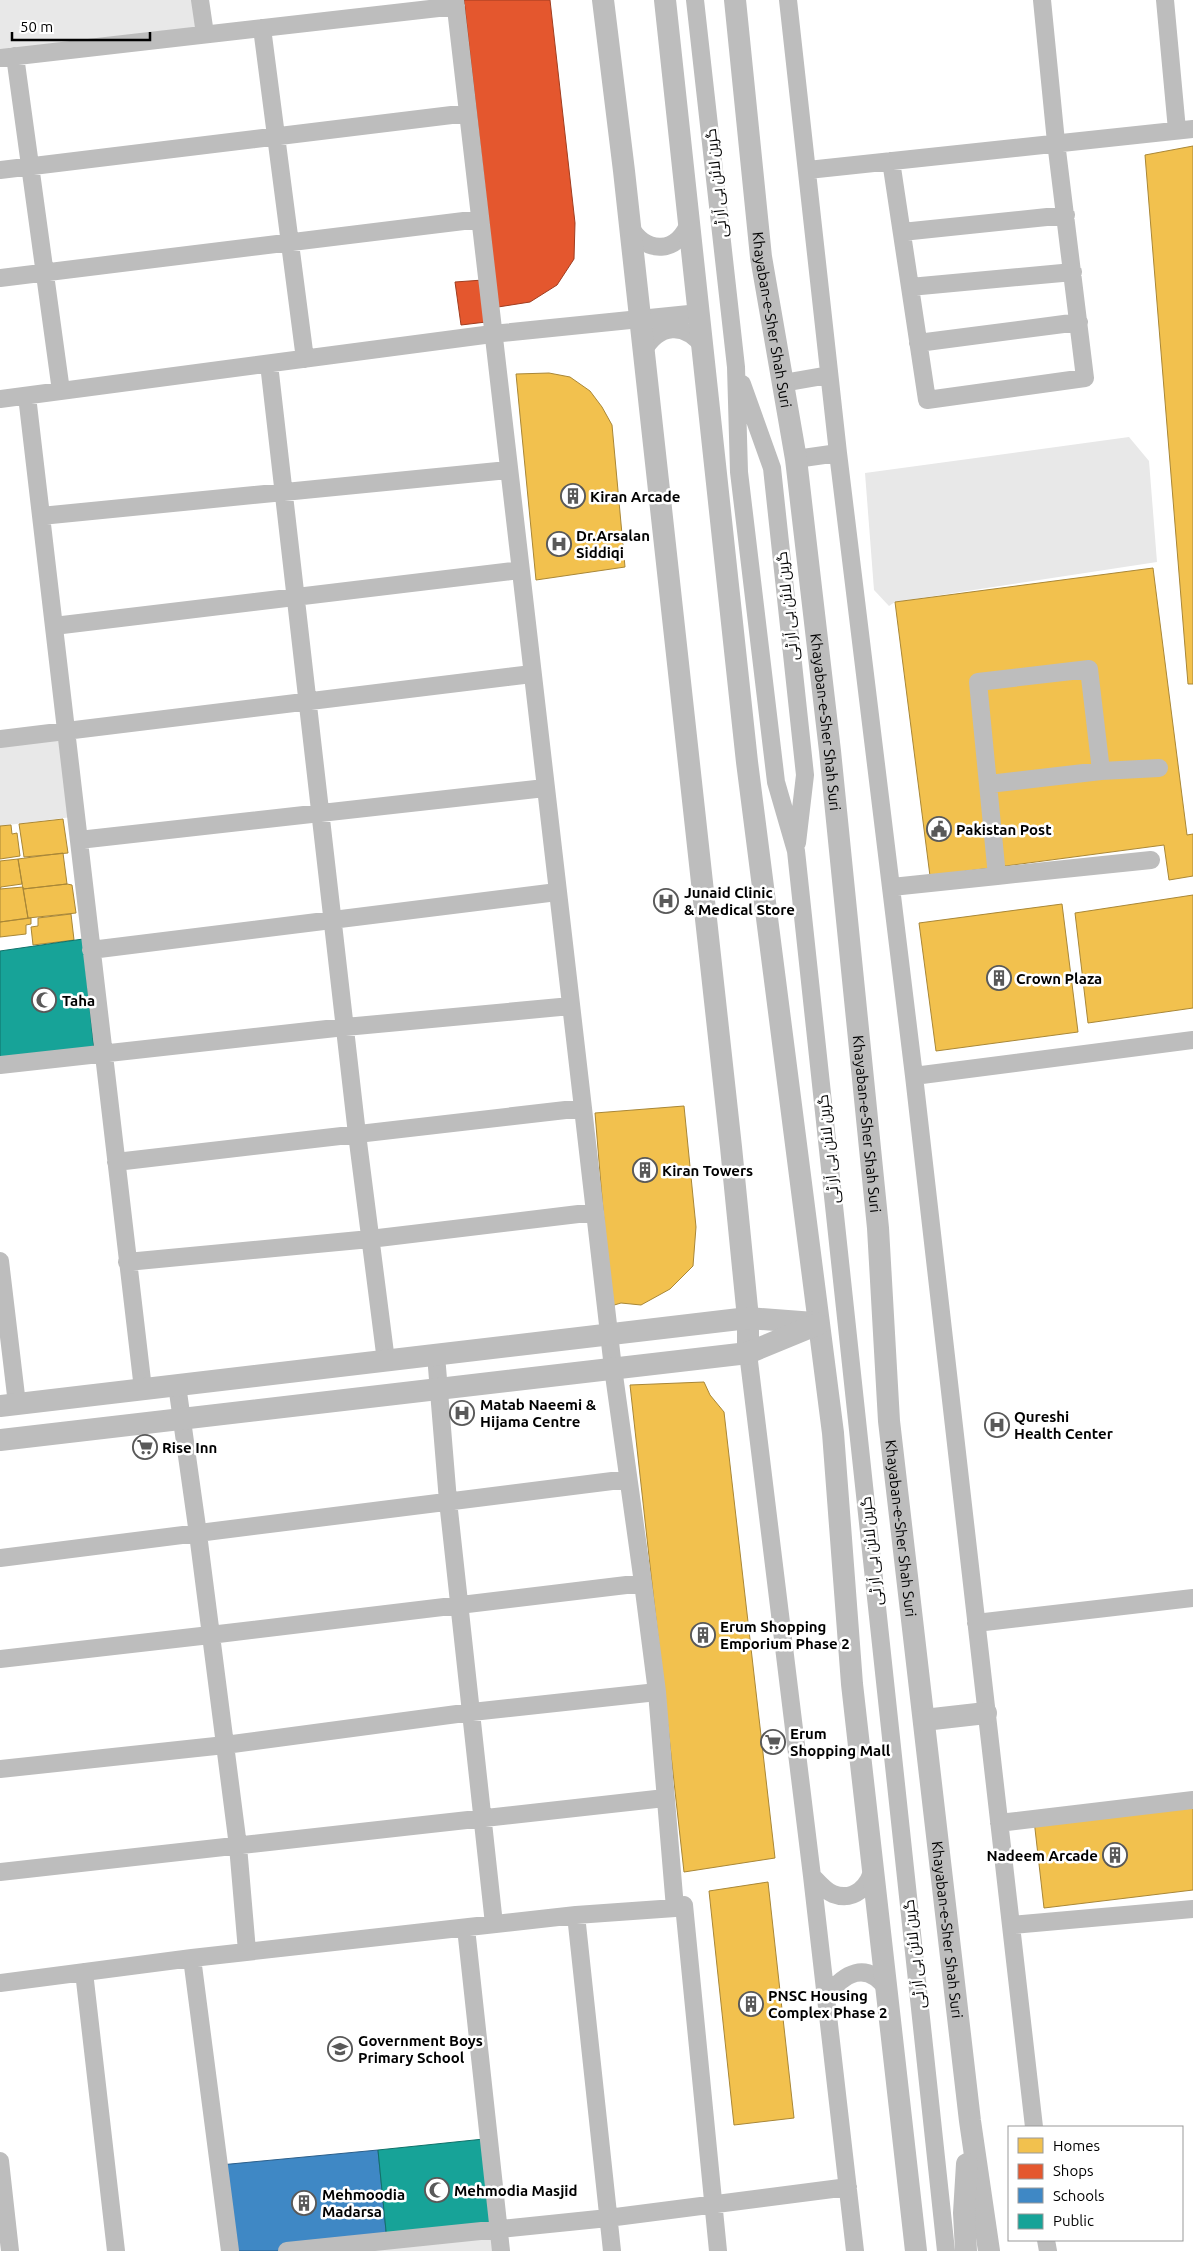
<svg xmlns="http://www.w3.org/2000/svg" width="1193" height="2251" viewBox="0 0 1193 2251" font-family="Ubuntu,Cairo,sans-serif">
<rect width="100%" height="100%" fill="#fff"/>
<!-- green -->
<path fill="#e8e8e8" d="M0 0H200L205 34 0 58Z
M1129 437 1149 461 1157 562 895 602 889 606 874 590 865 473Z
M63 738 72 817 0 826V746Z
M498 2230 501 2251H290Z"/>
<!-- homes -->
<path fill="#f2c14e" stroke="#a98737" d="M1193 146V684H1188L1145 155Z
M549 373 570 377 590 391 602 407 612 425 625 567 536 580 516 374Z
M1153 568 1187 835 1193 834V876L1169 880 1164 845 930 876 895 602Z
M63 819 68 853 24 857 19 824Z
M11 825 12 834 17 833 20 856 0 859V826Z
M63 853 67 884 23 889 18 859Z
M18 859 22 884 1 887 0 889V861Z
M67 884 72 885 76 913 28 918 23 889Z
M23 887 28 918 0 922V889Z
M1193 895V1008L1088 1023 1075 913Z
M1062 904 1078 1032 936 1051 919 923Z
M71 914 74 940 33 945 31 927 38 926V918Z
M31 918V924L26 925V934L0 937V922Z
M684 1106 696 1227 693 1266 670 1289 641 1305 621 1303 611 1306 595 1113Z
M704 1382 710 1395 724 1412 775 1858 684 1872 630 1385Z
M1193 1803V1890L1044 1908 1034 1820Z
M768 1882 794 2118 734 2125 709 1891Z"/>
<!-- shops -->
<path fill="#e4572e" stroke="#a03d20" d="M464 0H550L575 223 574 259 557 285 530 302 498 307Z
M483 280 486 322 461 325 455 282Z"/>
<!-- schools -->
<path fill="#3f88c5" stroke="#2c5f8a" d="M378 2150 387 2241 287 2251H230L220 2165Z"/>
<!-- public -->
<path fill="#17a398" stroke="#10726a" d="M83 939 94 1049 0 1060V951Z
M484 2139 498 2230 387 2241 378 2150Z"/>
<g fill="none" stroke-linecap="round" stroke-linejoin="round">
<!-- minor -->
<path stroke="#bdbdbd" stroke-width="18" d="M200 0 205 34
M455 0 613 1368 643 1583 657 1692 675 1908
M695 0 736 367 739 472 776 782 796 851 946 2251
M788 0 838 453 914 1076 1034 2127
M1165 0 1177 130
M262 28 305 359
M15 56 61 391
M0 58 456 6
M891 161 927 400 1085 378 1056 142 1042 0
M0 170 468 113
M808 170 1193 129
M630 227C647 255 677 253 689 223
M902 232 1066 215
M0 278 480 219
M910 287 1073 272
M918 343 1079 322
M644 350C659 324 684 322 703 346
M269 364 357 1134 386 1361
M783 383 829 375
M742 384 772 468 805 775 797 843
M27 396 143 1389
M0 399 492 334 699 313
M796 459 838 453
M41 516 508 470
M54 626 520 570
M0 739 532 674
M989 784 1101 771
M79 840 545 788
M997 876 1151 860
M892 887 997 876 978 682 1089 669 1101 771 1159 768
M91 950 557 892
M0 1065 345 1027 571 1006
M914 1076 1193 1040
M116 1162 583 1108
M0 1261 17 1404
M127 1262 370 1239 595 1212
M748 1353 812 1876 855 2251
M436 1355 448 1501 494 1924
M177 1385 198 1534 238 1846 247 1951
M0 1558 628 1479
M976 1623 1193 1598
M0 1659 210 1635 643 1583
M0 1769 225 1745 472 1712 657 1692
M999 1823 1193 1800
M0 1872 665 1798
M812 1876C818 1882 825 1891 833 1894 854 1902 870 1886 873 1867
M576 1915 612 2251
M1012 1925 1193 1909
M466 1928 501 2251
M192 1958 230 2251
M84 1972 116 2251
M0 1983 192 1958 576 1915 675 1908 684 1905 718 2251
M826 1997C844 1973 866 1960 887 1989
M0 2161 10 2251
M1046 2240 1048 2251
M287 2251 608 2218 848 2187"/>
<!-- major -->
<g stroke="#bdbdbd" stroke-width="22">
<path d="M603 0 624 171 731 1147 748 1318V1353"/>
<path d="M665 0 747 762 833 1433 852 1684 916 2251"/>
<path id="s1" d="M735 0 761 257 796 459 830 751 878 1228 889 1421 970 2121 989 2251"/>
<path d="M0 1406 748 1318 814 1323"/>
<path d="M0 1440 748 1353 818 1324"/>
<path d="M924 1720 986 1713"/>
<path d="M966 2251 964 2213 967 2164"/>
</g>
</g>
<!-- icons -->
<defs>
<symbol id="building-ring" viewBox="-11 -11 22 22"><circle r="9.5" fill="#fff" stroke="#595959" stroke-width="1.5"/><path d="M-4-6H4V6H1V3H-1V6H-4ZM-2.5-4.3h1.7v1.8h-1.7ZM.8-4.3h1.7v1.8H.8ZM-2.5-1h1.7V.8h-1.7ZM.8-1h1.7V.8H.8Z" fill="#595959"/></symbol>
<symbol id="hospital-ring" viewBox="-11 -11 22 22"><circle r="9.5" fill="#fff" stroke="#595959" stroke-width="1.5"/><path d="M-5-5h3v3.5h4V-5h3V5h-3V1.5h-4V5h-3Z" fill="#595959"/></symbol>
<symbol id="civic-ring" viewBox="-11 -11 22 22"><circle r="9.5" fill="#fff" stroke="#595959" stroke-width="1.5"/><path d="M-.6-6.5H3V-4.5H.6V-3L4-1V1h2V6H-6V1h2V-1L-.6-3ZM-1.2 2.5V6h2.4V2.5Z" fill="#595959"/></symbol>
<symbol id="mosque-ring" viewBox="-11 -11 22 22"><circle r="9.5" fill="#fff" stroke="#595959" stroke-width="1.5"/><path d="M3.5-4.9A6 6 0 1 0 3.5 4.9A5 5 0 1 1 3.5-4.9Z" fill="#595959"/></symbol>
<symbol id="supermarket-ring" viewBox="-11 -11 22 22"><circle r="9.5" fill="#fff" stroke="#595959" stroke-width="1.5"/><path d="M-6-5.5h2.5l.6 2H6L4.5 2H-2.5L-4.4-4H-6ZM-1.5 3.2a1.3 1.3 0 1 0 .1 0ZM3 3.2a1.3 1.3 0 1 0 .1 0Z" fill="#595959"/></symbol>
<symbol id="school-ring" viewBox="-11 -11 22 22"><circle r="9.5" fill="#fff" stroke="#595959" stroke-width="1.5"/><path d="M0-5L7-2L0 1L-7-2ZM-4 1L0 2.5L4 1V4Q0 6-4 4Z" fill="#595959"/></symbol>
</defs>
<g fill-rule="evenodd">
<use href="#building-ring" x="559" y="482" width="28" height="28"/>
<use href="#hospital-ring" x="545" y="530" width="28" height="28"/>
<use href="#civic-ring" x="925" y="815" width="28" height="28"/>
<use href="#hospital-ring" x="652" y="887" width="28" height="28"/>
<use href="#building-ring" x="985" y="964" width="28" height="28"/>
<use href="#mosque-ring" x="30" y="986" width="28" height="28"/>
<use href="#building-ring" x="631" y="1156" width="28" height="28"/>
<use href="#hospital-ring" x="448" y="1399" width="28" height="28"/>
<use href="#hospital-ring" x="983" y="1411" width="28" height="28"/>
<use href="#supermarket-ring" x="131" y="1433" width="28" height="28"/>
<use href="#building-ring" x="689" y="1621" width="28" height="28"/>
<use href="#supermarket-ring" x="759" y="1728" width="28" height="28"/>
<use href="#building-ring" x="1101" y="1841" width="28" height="28"/>
<use href="#building-ring" x="737" y="1990" width="28" height="28"/>
<use href="#school-ring" x="326" y="2035" width="28" height="28"/>
<use href="#mosque-ring" x="423" y="2176" width="28" height="28"/>
<use href="#building-ring" x="290" y="2189" width="28" height="28"/>
</g>
<g text-anchor="middle" dominant-baseline="central" stroke-width="5" stroke-linejoin="round" paint-order="stroke">
<!-- street labels -->
<g font-size="15" fill="#000" stroke="#fff">
<text transform="translate(716 183) rotate(-96)">گرین لائن بی آر ٹی</text>
<text stroke="none"><textPath href="#s1" startOffset="322">Khayaban-e-Sher Shah Suri</textPath></text>
<text transform="translate(787 606) rotate(-96)">گرین لائن بی آر ٹی</text>
<text stroke="none"><textPath href="#s1" startOffset="728">Khayaban-e-Sher Shah Suri</textPath></text>
<text stroke="none"><textPath href="#s1" startOffset="1132">Khayaban-e-Sher Shah Suri</textPath></text>
<text transform="translate(828 1149) rotate(-96)">گرین لائن بی آر ٹی</text>
<text stroke="none"><textPath href="#s1" startOffset="1538">Khayaban-e-Sher Shah Suri</textPath></text>
<text transform="translate(871 1551) rotate(-96)">گرین لائن بی آر ٹی</text>
<text stroke="none"><textPath href="#s1" startOffset="1942">Khayaban-e-Sher Shah Suri</textPath></text>
<text transform="translate(914 1954) rotate(-96)">گرین لائن بی آر ٹی</text>
</g>
<!-- poi labels -->
<g font-size="15" font-weight="bold" fill="#000" stroke="#fff" text-anchor="start">
<text x="590" y="496">Kiran Arcade</text>
<text x="576" y="535">Dr.Arsalan<tspan x="576" dy="17">Siddiqi</tspan></text>
<text x="956" y="829">Pakistan Post</text>
<text x="684" y="892">Junaid Clinic<tspan x="684" dy="17">&amp; Medical Store</tspan></text>
<text x="1016" y="978">Crown Plaza</text>
<text x="62" y="1000">Taha</text>
<text x="662" y="1170">Kiran Towers</text>
<text x="480" y="1404">Matab Naeemi &amp;<tspan x="480" dy="17">Hijama Centre</tspan></text>
<text x="1014" y="1416">Qureshi<tspan x="1014" dy="17">Health Center</tspan></text>
<text x="162" y="1447">Rise Inn</text>
<text x="720" y="1626">Erum Shopping<tspan x="720" dy="17">Emporium Phase 2</tspan></text>
<text x="790" y="1733">Erum<tspan x="790" dy="17">Shopping Mall</tspan></text>
<text x="1098" y="1855" text-anchor="end">Nadeem Arcade</text>
<text x="768" y="1995">PNSC Housing<tspan x="768" dy="17">Complex Phase 2</tspan></text>
<text x="358" y="2040">Government Boys<tspan x="358" dy="17">Primary School</tspan></text>
<text x="454" y="2190">Mehmodia Masjid</text>
<text x="322" y="2194">Mehmoodia<tspan x="322" dy="17">Madarsa</tspan></text>
</g>
</g>
<!-- legend -->
<rect x="1008" y="2126" width="175" height="115" fill="#ffffff" stroke="#999999"/>
<rect x="1018" y="2138" width="25" height="15" fill="#f2c14e" stroke="#999999"/>
<text x="1053" y="2151" font-size="15" fill="#000000">Homes</text>
<rect x="1018" y="2164" width="25" height="15" fill="#e4572e" stroke="#999999"/>
<text x="1053" y="2176" font-size="15" fill="#000000">Shops</text>
<rect x="1018" y="2188" width="25" height="15" fill="#3f88c5" stroke="#999999"/>
<text x="1053" y="2201" font-size="15" fill="#000000">Schools</text>
<rect x="1018" y="2214" width="25" height="15" fill="#17a398" stroke="#999999"/>
<text x="1053" y="2226" font-size="15" fill="#000000">Public</text>
<!-- scale -->
<path d="M12 32v8h138v-8" fill="none" stroke="#000000" stroke-width="2.5"/>
<text x="20" y="32" font-size="15" fill="#000000" stroke="#ffffff" stroke-width="4" paint-order="stroke">50 m</text>
</svg>
